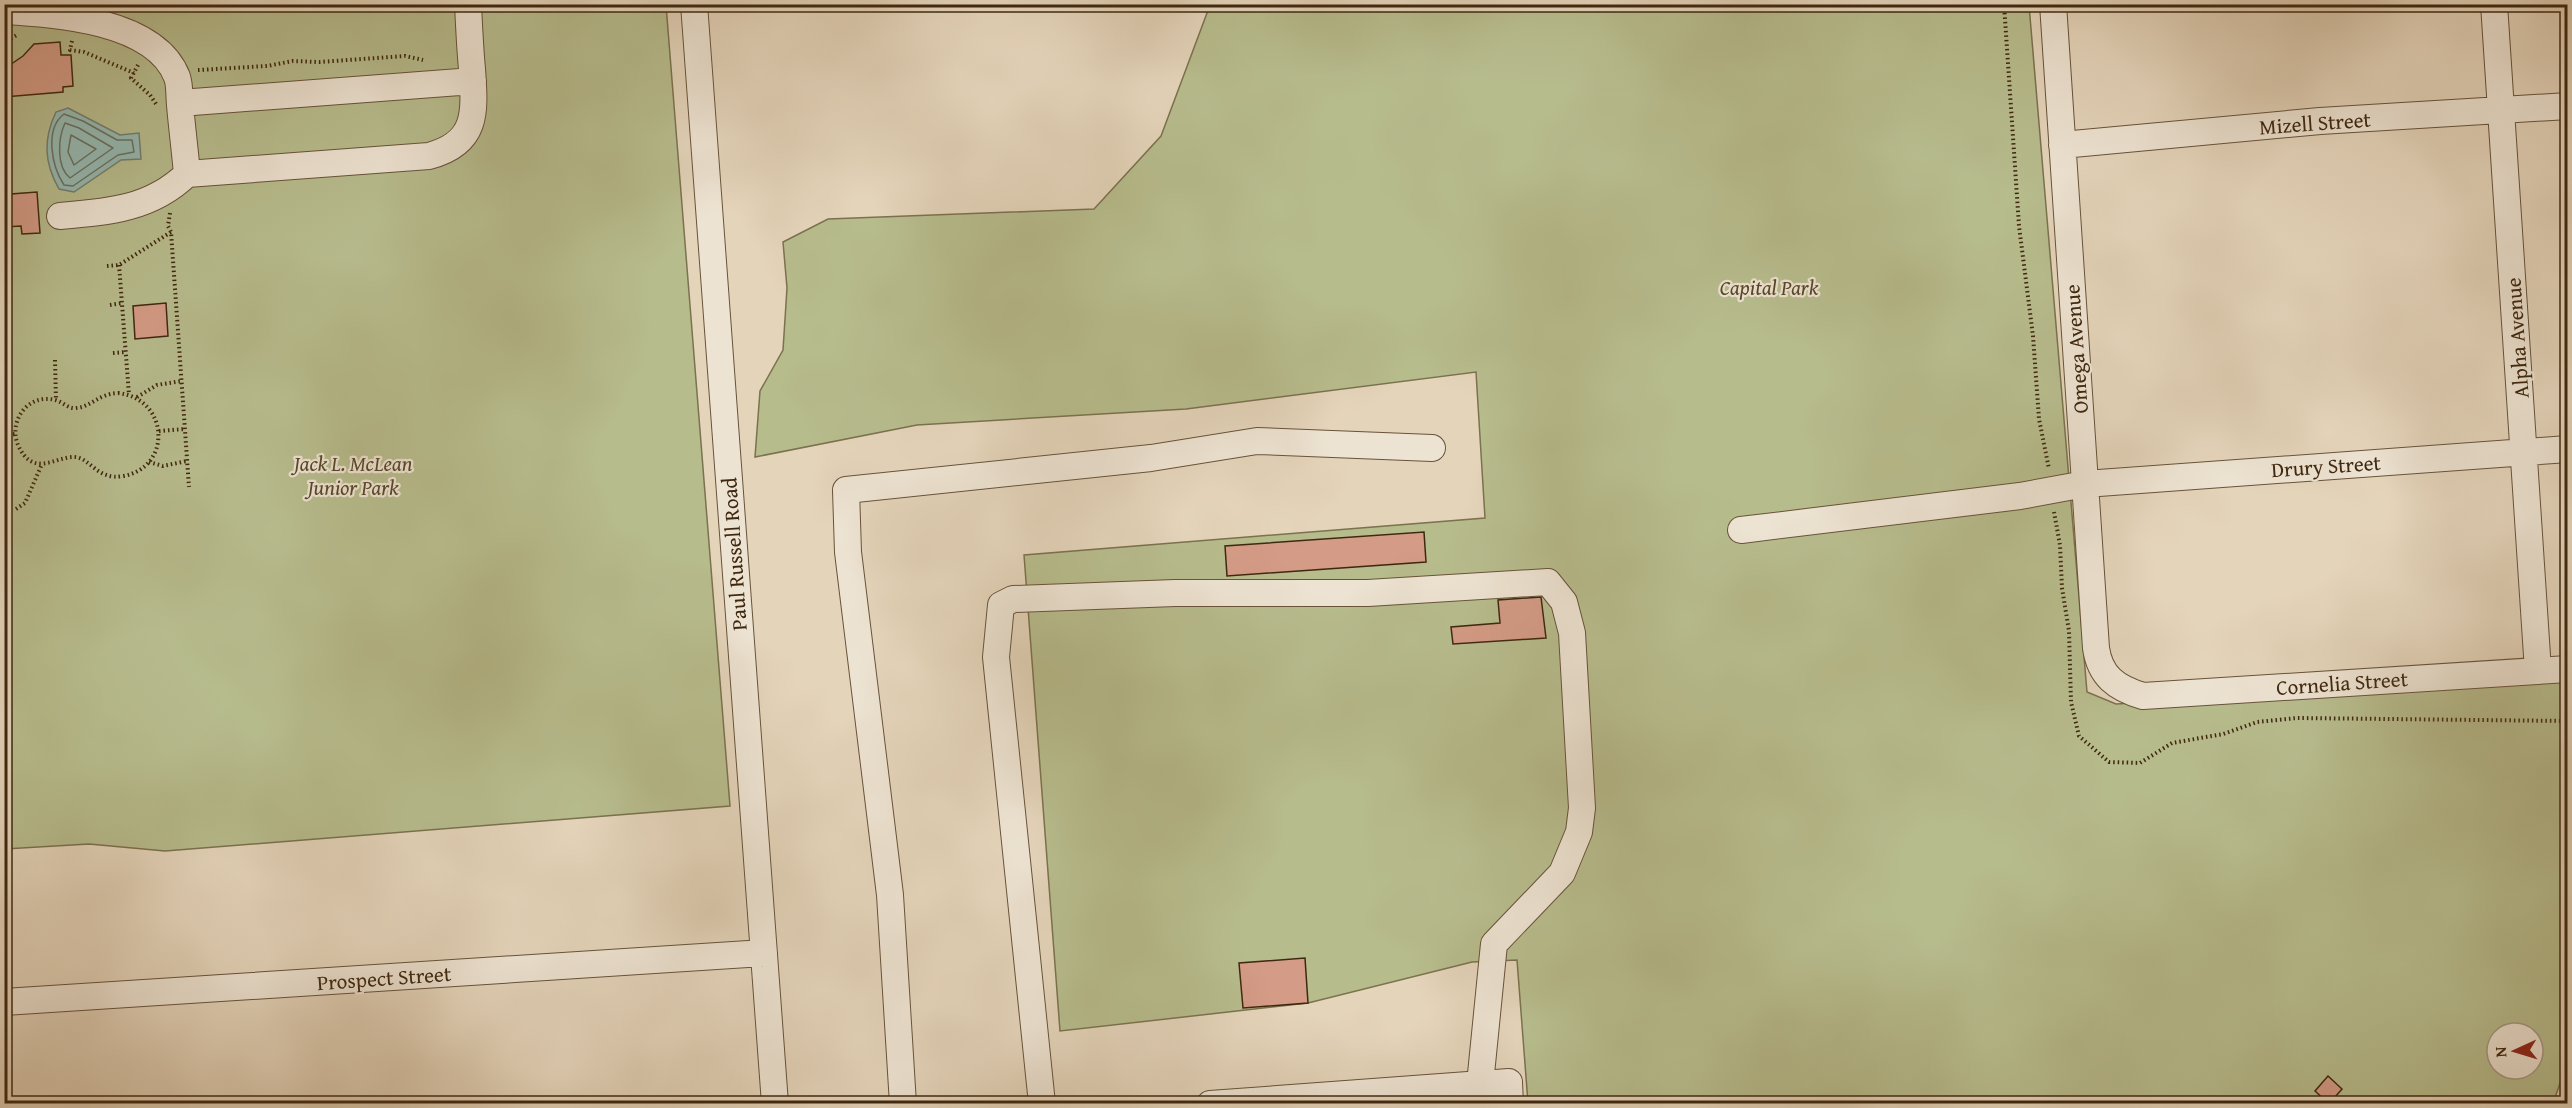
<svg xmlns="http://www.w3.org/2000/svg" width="2572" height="1108" viewBox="0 0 2572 1108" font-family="'Gentium Book Plus',serif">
<rect width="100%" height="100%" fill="#e4d4ba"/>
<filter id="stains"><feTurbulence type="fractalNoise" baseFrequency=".00333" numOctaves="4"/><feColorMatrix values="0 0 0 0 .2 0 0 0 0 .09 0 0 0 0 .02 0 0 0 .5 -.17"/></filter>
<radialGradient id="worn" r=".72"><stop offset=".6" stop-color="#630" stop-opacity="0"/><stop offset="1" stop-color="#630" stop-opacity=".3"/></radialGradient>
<!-- green -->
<path fill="#b7bc8d" stroke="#7b724e" stroke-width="1.5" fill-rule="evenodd" d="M4 5H666L730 806 165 851 89 844 5 849Z
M1210 5H2029L2087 692 2116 704 2567 678 2568 1061 2553 1103H1528L1517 960 1472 962 1308 1003 1060 1031 1024 555 1485 518 1476 372 1186 409 917 425 755 457 760 391 783 350 787 288 783 242 828 219 1094 209 1161 136ZM2497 1033H2533V1069H2497Z"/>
<!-- water -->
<path fill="#95b8b0" stroke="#737e70" stroke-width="1.5" d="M68 108 120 135 139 133 141 159 121 160 74 192 59 189C44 163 43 139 56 112Z"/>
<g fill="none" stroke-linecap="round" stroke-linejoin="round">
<!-- shore -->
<path stroke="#6a7060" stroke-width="1.5" d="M64 114 83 121 117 140H132L134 152 118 155 73 186 64 185C52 167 44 129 64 114Z
M65 123 79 128 113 148 70 178C56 167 58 138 65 123Z
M71 135 96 149 74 165 68 152Z"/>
</g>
<!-- building -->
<path fill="#d49b86" stroke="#3f2810" stroke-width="1.5" d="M60 42 61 55H71L73 86 63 87V92L4 97V69L23 56 34 44Z
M37 192 40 233 22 234 21 226 4 227V198H11V194Z
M166 303 168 336 135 339 133 306Z
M1424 532 1426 562 1227 576 1225 546Z
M1541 597 1546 638 1453 644 1451 627 1500 623 1498 600Z
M1305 958 1308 1003 1243 1008 1239 963Z
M2328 1076 2342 1089 2329 1104 2315 1091Z"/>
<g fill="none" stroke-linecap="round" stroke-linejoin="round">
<defs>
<path id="minor" d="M694 4 775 1104
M2053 4 2096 648C2100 676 2116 688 2143 696L2568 669
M2494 4 2538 671
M4 11C55 14 155 20 177 77 180 85 179 96 180 105 182 128 185 151 187 174 151 209 108 212 60 216
M180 103 473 81
M2062 145 2320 121 2568 106
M187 174 429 156C478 143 475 112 472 69 470 48 469 26 468 4
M1741 530 2020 496 2085 484 2568 449
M4 1002 764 953
M903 1104 890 895 848 552 846 490 1151 458 1257 441 1432 448
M1042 1104 996 657 1001 605 1013 599 1175 593H1368L1548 582 1564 602 1572 633 1582 808 1579 832 1562 873 1494 944 1480 1084
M1210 1104 1509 1082 1510 1104"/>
</defs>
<!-- minor casing -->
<use href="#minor" stroke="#68533a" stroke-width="28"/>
<!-- path -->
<path stroke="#3f2810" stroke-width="4" stroke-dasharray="1.5 3" stroke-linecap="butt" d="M2004 4 2019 226 2033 336 2039 419 2049 469
M72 41 70 50 84 52 134 73
M4 50 10 39 17 35
M138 65 131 78 150 95 156 104
M198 70 267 66 293 61 319 62 405 56 423 60
M170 213 168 226 171 232 189 487
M119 265 129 395
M107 266 119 265 171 232
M110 305 122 303
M113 353 126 352
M55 360 56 400
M118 393C170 399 172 468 123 476 97 481 90 457 74 457 54 457 33 478 18 445 8 421 28 393 55 400 63 402 68 409 76 408 91 407 98 394 118 393Z
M137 397 157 385 181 381
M159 431 185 429
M4 435 15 434
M149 462 163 466 187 461
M16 509 25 503 42 464
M2054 512 2060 545 2062 588 2069 631 2071 702 2079 736 2109 762 2140 763 2172 743 2223 734 2257 722 2297 718 2568 721"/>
<!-- minor -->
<use href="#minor" stroke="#ede3d2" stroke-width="26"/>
</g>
<g text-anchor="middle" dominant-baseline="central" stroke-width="4.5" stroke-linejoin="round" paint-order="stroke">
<!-- street labels -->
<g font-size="21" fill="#3f2810" stroke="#ede3d2">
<text transform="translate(2315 123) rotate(-4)">Mizell Street</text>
<text transform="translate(2517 338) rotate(-94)">Alpha Avenue</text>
<text transform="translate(2076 349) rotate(-94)">Omega Avenue</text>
<text transform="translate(2326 466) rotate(-4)">Drury Street</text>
<text transform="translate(734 554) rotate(-94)">Paul Russell Road</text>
<text transform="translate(2342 683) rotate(-4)">Cornelia Street</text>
<text transform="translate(384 978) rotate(-4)">Prospect Street</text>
</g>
<!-- park labels -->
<g font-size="21" font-style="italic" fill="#574629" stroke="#ede3d2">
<text x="1769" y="287">Capital Park</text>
<text x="353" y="463">Jack L. McLean<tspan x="353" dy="24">Junior Park</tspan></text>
</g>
</g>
<!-- margin -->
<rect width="2572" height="1108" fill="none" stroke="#e4d4ba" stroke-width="24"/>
<rect x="6" y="6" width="2560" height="1096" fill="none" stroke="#3f2810" stroke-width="3"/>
<rect x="12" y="12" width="2548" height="1084" fill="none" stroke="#3f2810" stroke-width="1.5"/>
<!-- north arrow -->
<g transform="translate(2515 1051) rotate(266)"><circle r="28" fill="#ede3d2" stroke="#a79884" stroke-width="1.5"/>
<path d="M0-4.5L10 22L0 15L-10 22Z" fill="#8f2418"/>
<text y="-9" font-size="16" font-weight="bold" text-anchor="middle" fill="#3f2810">N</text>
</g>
<rect width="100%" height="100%" filter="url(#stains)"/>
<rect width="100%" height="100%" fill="url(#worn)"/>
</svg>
